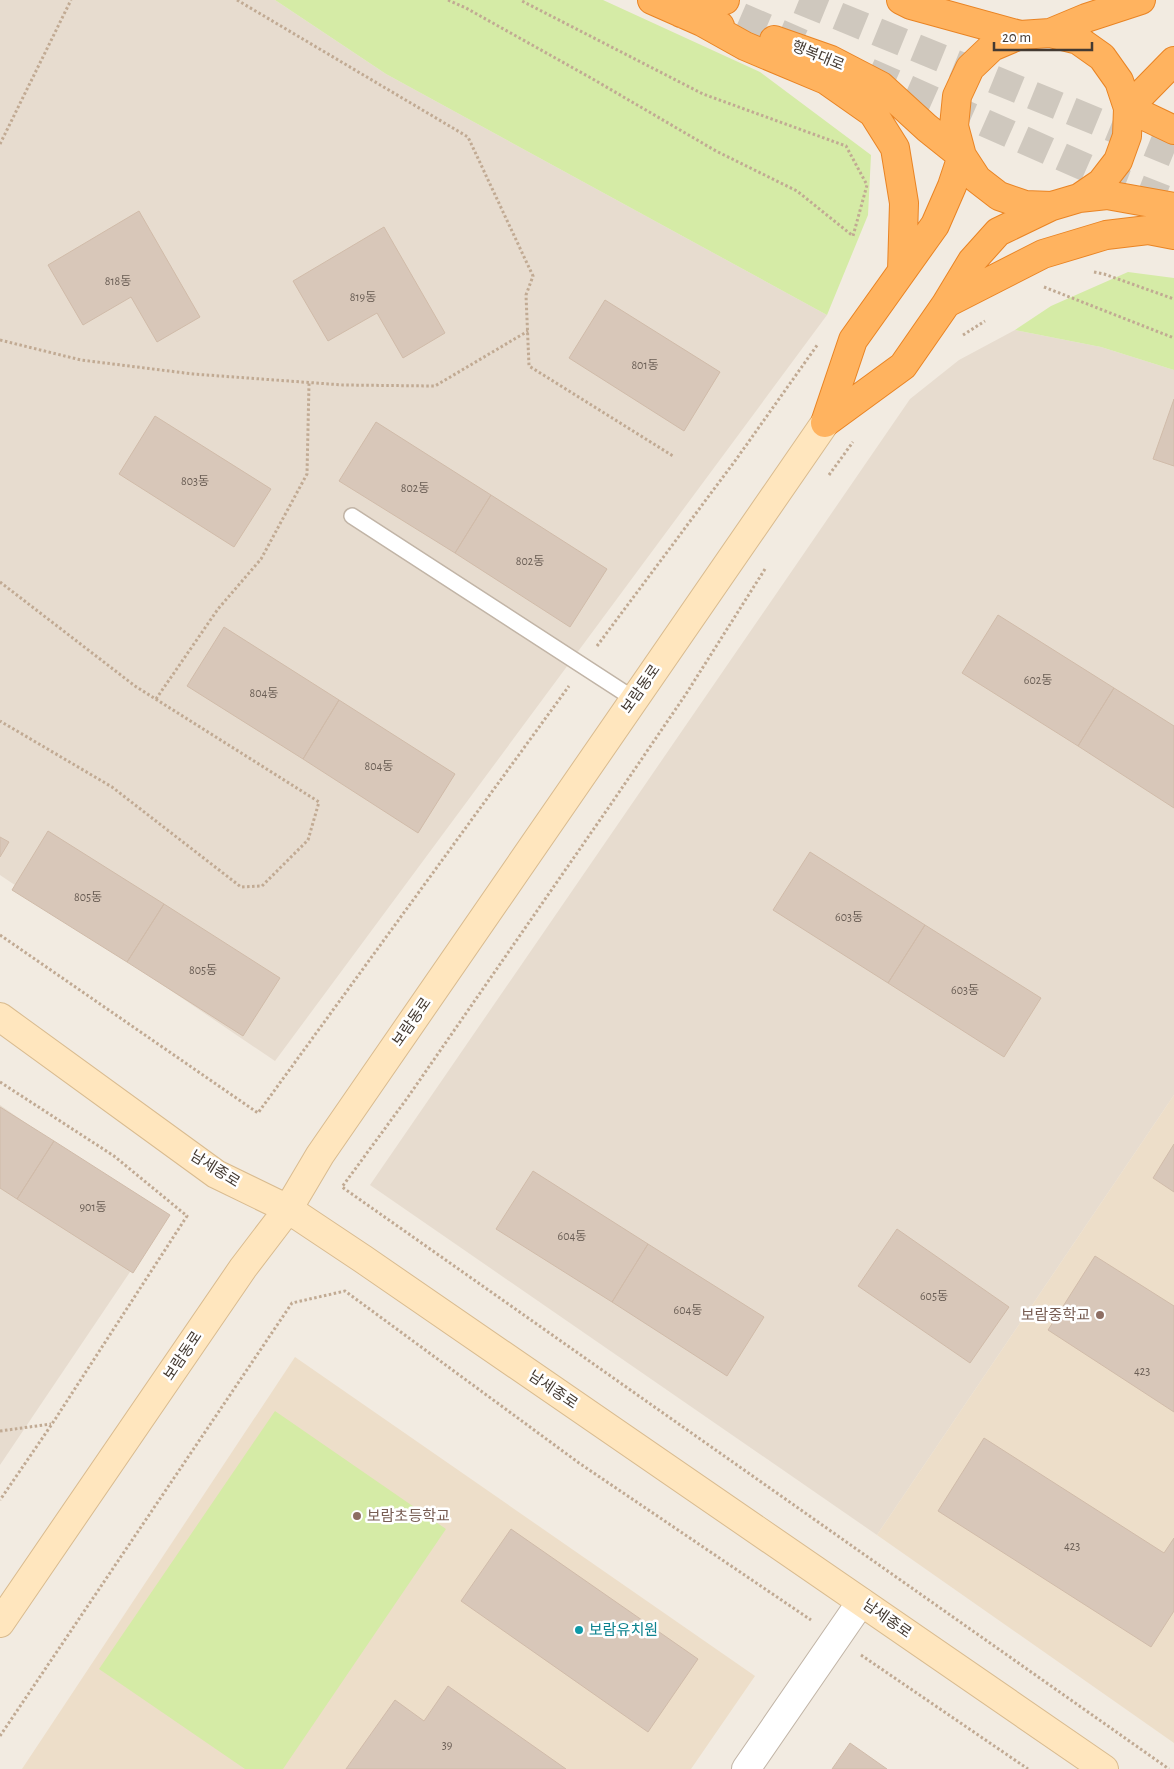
<svg xmlns="http://www.w3.org/2000/svg" width="1174" height="1769" viewBox="0 0 1174 1769" font-family="'Alegreya Sans','Noto Sans KR',sans-serif">
<rect width="100%" height="100%" fill="#f2ebe1"/>
<!-- residential -->
<path fill="#e7dccf" d="M0 0H275L386 74 827 315 275 1061 0 875Z
M1015 330 1101 347 1174 370V1095L877 1535 370 1185 910 399 959 360Z
M0 1105 165 1220 0 1465Z"/>
<!-- education -->
<path fill="#eddec9" d="M1174 1095V1743L877 1535Z
M295 1357 755 1676 691 1769H22Z"/>
<!-- green -->
<path fill="#d5eba6" d="M275 0H603L760 72 871 155 868 215 827 315 386 74Z
M1128 272 1174 278V370L1101 347 1015 330 1051 306Z
M275 1411 446 1529 283 1769H245L99 1669Z"/>
<!-- building -->
<path fill="#d8c7b9" stroke="#d0bba9" d="M139 211 200 317 157 342 131 297 83 325 48 265Z
M384 227 445 333 403 358 377 313 328 341 293 281Z
M605 300 720 372 684 431 569 358Z
M1174 399V466L1153 459Z
M155 416 271 489 234 547 119 474Z
M376 422 491 495 455 553 339 481Z
M491 495 607 569 570 627 455 553Z
M998 615 1114 688 1078 746 962 673Z
M224 627 339 700 303 759 187 686Z
M1114 688 1174 726V808L1078 746Z
M339 700 455 774 418 833 303 759Z
M48 831 164 904 127 962 12 890Z
M0 837 9 842 0 857Z
M810 852 925 925 888 983 773 910Z
M164 904 280 978 243 1036 127 962Z
M925 925 1041 998 1004 1057 888 983Z
M0 1107 54 1141 17 1199 0 1188Z
M54 1141 170 1215 133 1273 17 1199Z
M1174 1144V1192L1153 1178Z
M533 1171 648 1244 612 1302 496 1229Z
M897 1229 1009 1307 970 1363 858 1286Z
M648 1244 764 1317 727 1376 612 1302Z
M1095 1256 1174 1306V1412L1048 1330Z
M984 1438 1164 1553 1174 1538V1611L1151 1647 938 1511Z
M511 1529 698 1659 648 1732 461 1601Z
M448 1686 566 1769H346L395 1700 424 1721Z
M850 1743 887 1769H832Z"/>
<g fill="none" stroke-linecap="round" stroke-linejoin="round">
<!-- highway-tunnel -->
<path stroke="#cfc8be" stroke-width="28" stroke-dasharray="28 14" stroke-linecap="butt" d="M702 0 802 43
M799 0 1174 153
M869 72 1103 175 1165 199"/>
<defs>
<path id="lane" d="M352 516 634 699"/>
<path id="street" d="M746 1769 861 1602"/>
<path id="secondary" d="M0 1017 216 1174 288 1209 363 1259 1104 1769
M0 1623 243 1268 288 1209 320 1155 825 423"/>
<path id="highway" d="M652 0 702 22 720 26
M901 0 911 5 1020 35
M681 13 725 0
M702 22 745 46 826 80 873 113 895 148 904 203 902 271
M1050 33 1086 18 1141 0
M774 40 831 60 881 86 927 128 962 156
M1128 108 1174 61
M1128 108 1174 130
M1079 198 1107 195 1174 207
M947 303 1043 254 1106 235 1148 230 1174 235
M825 423 903 366 946 304 972 261 998 232 1052 206 1079 198 1101 183 1118 161 1127 136 1128 108 1119 81 1102 57 1078 40 1050 33 1020 35 992 47 970 68 957 96 954 126 962 156 977 179 999 196 1025 205 1052 206
M825 423 853 340 935 225 952 186 962 156"/>
</defs>
<!-- lane casing -->
<use href="#lane" stroke="#c1b4a6" stroke-width="18"/>
<!-- street casing -->
<use href="#street" stroke="#c1b4a6" stroke-width="30"/>
<!-- secondary casing -->
<use href="#secondary" stroke="#d9bb8f" stroke-width="30"/>
<!-- highway casing -->
<use href="#highway" stroke="#e98424" stroke-width="30"/>
<!-- path -->
<path stroke="#c1aa93" stroke-width="3" stroke-dasharray="2.5 2.5" stroke-linecap="butt" d="M237 0 468 137 533 276 526 295 529 366 673 456
M448 0 466 8 591 78 716 151 797 191 853 236 867 185 846 146 703 94 520 0
M0 144 71 0
M1094 272 1104 274 1174 299
M1044 287 1174 338
M963 335 985 321
M0 340 81 360 193 374 343 385 435 386 528 331
M829 475 853 442
M765 569 686 694 611 804 408 1097 342 1187 1169 1769
M0 582 135 686 319 802 308 840 262 886 241 887 112 787 0 721
M597 646 735 461 818 344
M156 699 218 609 261 559 307 474 309 383
M0 935 258 1113 569 686
M0 1082 114 1156 187 1216 52 1424 0 1500
M0 1431 51 1424
M861 1655 1028 1769
M0 1736 292 1303 345 1291 579 1463 811 1620"/>
<!-- lane -->
<use href="#lane" stroke="#fff" stroke-width="15"/>
<!-- street -->
<use href="#street" stroke="#fff" stroke-width="28"/>
<!-- secondary -->
<use href="#secondary" stroke="#ffe6be" stroke-width="28"/>
<!-- highway -->
<use href="#highway" stroke="#ffb35f" stroke-width="28"/>
</g>
<!-- markers -->
<g fill="#8d6e63" stroke="#fff" stroke-width="2">
<circle cx="1100" cy="1315" r="5"/>
<circle cx="357" cy="1516" r="5"/>
</g>
<circle fill="#0f9aa8" stroke="#fff" stroke-width="2" cx="579" cy="1630" r="5"/>
<g text-anchor="middle" dominant-baseline="central" stroke-width="5" stroke-linejoin="round" paint-order="stroke">
<!-- number labels -->
<g font-size="12" fill="#695d54">
<text x="118" y="281">818동</text>
<text x="363" y="297">819동</text>
<text x="645" y="365">801동</text>
<text x="195" y="481">803동</text>
<text x="415" y="488">802동</text>
<text x="530" y="561">802동</text>
<text x="1038" y="680">602동</text>
<text x="264" y="693">804동</text>
<text x="379" y="766">804동</text>
<text x="88" y="897">805동</text>
<text x="849" y="917">603동</text>
<text x="203" y="970">805동</text>
<text x="965" y="990">603동</text>
<text x="93" y="1207">901동</text>
<text x="572" y="1236">604동</text>
<text x="934" y="1296">605동</text>
<text x="688" y="1310">604동</text>
<text x="1142" y="1371">423</text>
<text x="1072" y="1546">423</text>
<text x="447" y="1745">39</text>
</g>
<!-- street labels -->
<g font-size="15" fill="#443a32" stroke="#fff">
<text transform="translate(818 56) rotate(22)">행복대로</text>
<text transform="translate(641 689) rotate(-55)">보람동로</text>
<text transform="translate(412 1022) rotate(-55)">보람동로</text>
<text transform="translate(215 1169) rotate(32)">남세종로</text>
<text transform="translate(183 1356) rotate(-56)">보람동로</text>
<text transform="translate(553 1390) rotate(34)">남세종로</text>
<text transform="translate(887 1619) rotate(35)">남세종로</text>
</g>
<!-- education labels -->
<g font-size="15" fill="#785e54" stroke="#fff" text-anchor="end">
<text x="1090" y="1315">보람중학교</text>
<text x="367" y="1516" text-anchor="start">보람초등학교</text>
</g>
<!-- culture labels -->
<g font-size="15" fill="#0d838f" stroke="#fff" text-anchor="start">
<text x="589" y="1630">보람유치원</text>
</g>
</g>
<!-- scale -->
<path d="M994 42v8h98v-8" fill="none" stroke="#443a32" stroke-width="2.5"/>
<text x="1002" y="42" font-size="15" fill="#443a32" stroke="#ffffff" stroke-width="4" paint-order="stroke">20 m</text>
</svg>
